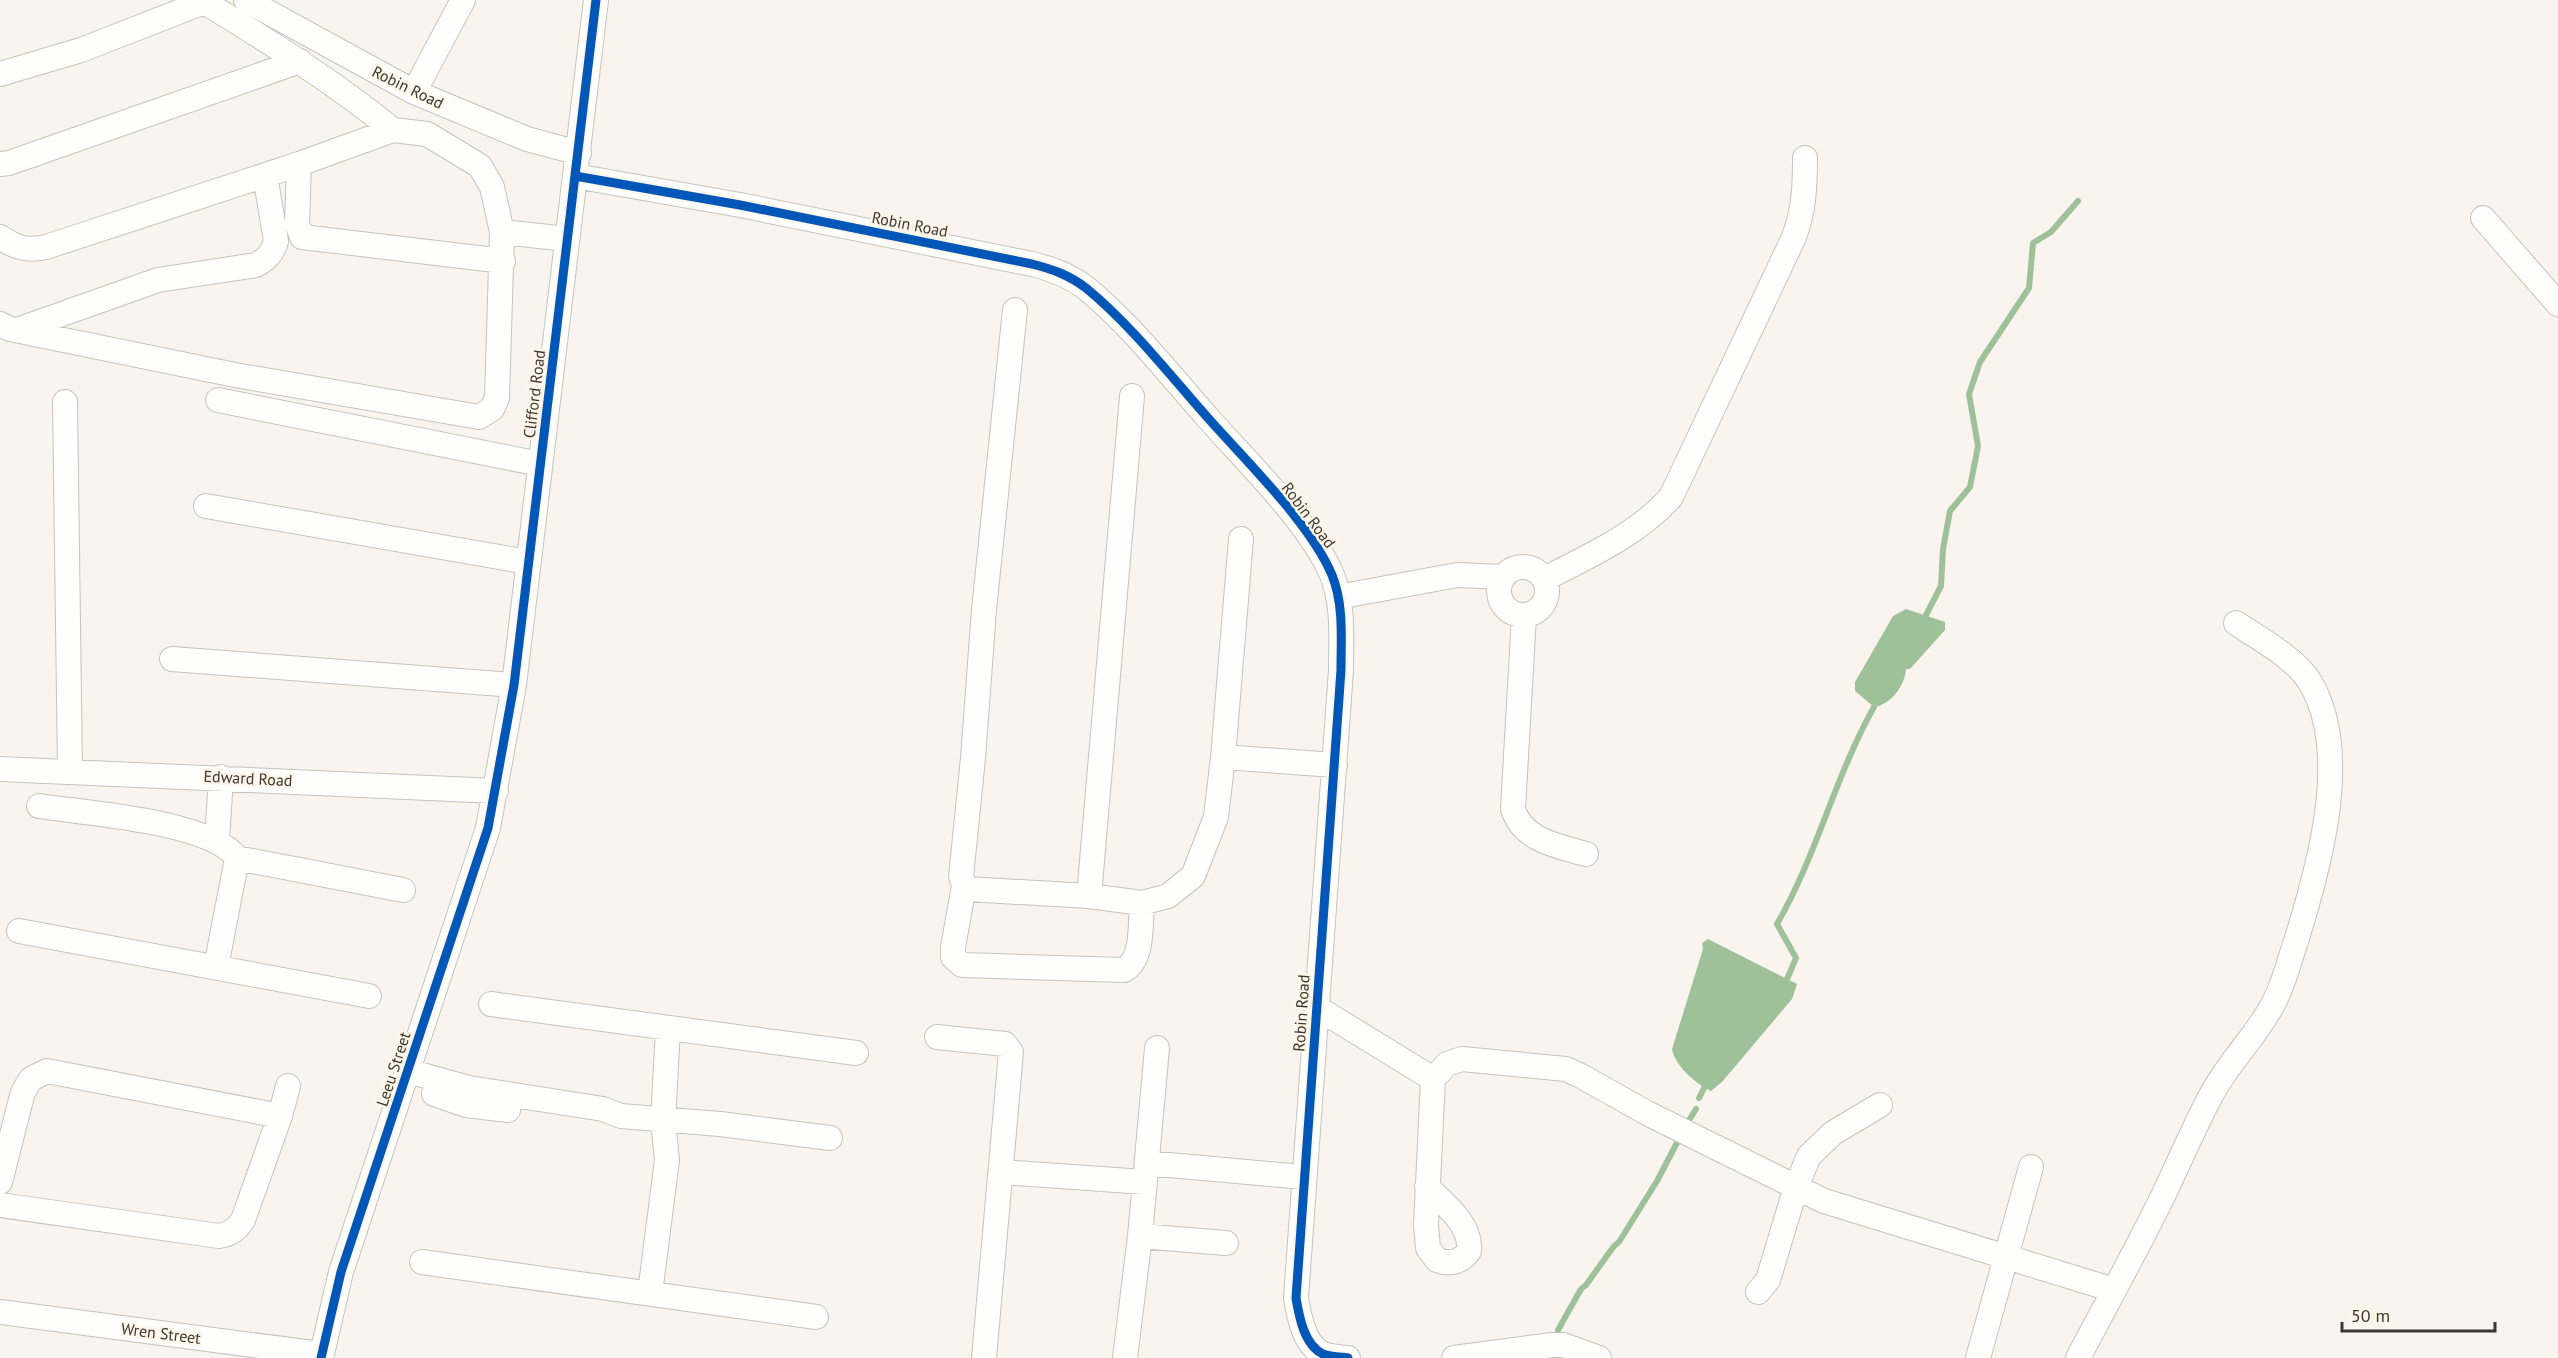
<svg xmlns="http://www.w3.org/2000/svg" width="2558" height="1358" viewBox="0 0 2558 1358" font-family="'PT Sans',sans-serif">
<rect width="100%" height="100%" fill="#f9f5ee"/>
<!-- water -->
<path fill="#9fc19a" d="M1906 609 1945 622V630L1910 669H1906C1905 685 1891 705 1874 707L1855 691V682L1893 616Z
M1708 939 1797 984 1792 999 1722 1082 1711 1091C1696 1084 1675 1066 1672 1049L1703 949 1702 943Z"/>
<g fill="none" stroke-linecap="round" stroke-linejoin="round">
<!-- stream -->
<path stroke="#9fc19a" stroke-width="6" d="M1926 615 1941 586 1943 549 1950 511 1970 487 1978 446 1969 394 1980 362 2029 288 2033 243 2051 232 2078 201
M1787 979 1796 958 1777 924C1817 855 1835 776 1874 707
M1699 1098 1704 1088
M1686 1125 1696 1109
M1558 1330 1581 1289 1586 1285 1614 1246 1619 1242 1657 1181 1681 1135"/>
<defs>
<path id="minor" d="M201 0C268 41 333 81 393 130
M246 0 414 92 527 139 579 153
M0 74 81 50 204 2
M414 92 463 0
M0 164 9 163 300 61
M299 164 297 224 302 237 503 261
M575 176 740 205 1032 264C1052 269 1069 275 1086 288 1131 325 1169 374 1208 418 1246 461 1310 523 1332 575 1344 605 1341 638 1341 670L1296 1298C1299 1316 1304 1345 1323 1354 1331 1357 1340 1357 1348 1358
M2483 218 2558 304
M0 237C16 248 27 251 46 247L299 164 393 130 427 134 480 166 492 187 502 232 567 239
M1015 310 984 610 973 758 961 877 966 889 1089 896 1142 903 1168 896 1193 876 1216 817 1223 757 1241 539
M0 324 10 329 235 375 479 417 492 409 497 398 502 232
M17 330 158 280 256 265C267 259 273 253 276 241L265 175
M218 400 540 464
M65 402 70 772
M206 506 528 562
M1499 591a24 24 0 1 1 48 0a24 24 0 1 1-48 0Z
M1544 579C1588 557 1638 534 1671 497L1794 237C1804 210 1805 187 1805 158
M1338 597 1457 575 1503 577
M1524 616 1513 809C1523 841 1558 846 1586 854
M172 659 514 685
M1223 757 1335 765
M0 769 496 791
M39 806C84 813 211 821 237 858L403 890
M217 841 221 777
M964 886 953 947V957L962 965 1124 970C1144 959 1140 923 1142 903
M1089 896 1132 396
M19 931 369 996
M216 967 237 858
M491 1004 856 1053
M1316 1007 1433 1079
M937 1037 1005 1044 1011 1052 984 1358
M408 1071 469 1088 603 1109 621 1116 720 1124 830 1138
M434 1094 466 1105 508 1110
M1147 1163 1303 1177
M1001 1172 1144 1182
M0 1182 23 1092 31 1079 47 1071 280 1116
M1427 1187C1444 1203 1472 1225 1469 1251 1461 1262 1450 1265 1437 1260L1428 1248 1426 1225 1433 1079 1447 1064 1462 1059 1566 1069 1581 1076 1647 1113 1824 1201 2114 1290
M0 1205 219 1236C231 1234 236 1230 243 1220L280 1116 288 1086
M1140 1236 1226 1243
M422 1262 816 1317
M1758 1292 1768 1280 1796 1187 1809 1156 1833 1133 1880 1105
M650 1293 667 1160 663 1121 668 1029
M0 1312 321 1354
M321 1358 341 1272 488 828 514 685 596 0
M1125 1358 1140 1236 1157 1048
M1454 1358 1552 1345H1563L1599 1358
M1978 1358 2031 1167
M2078 1358C2107 1303 2137 1249 2164 1194 2179 1162 2193 1130 2209 1099 2226 1065 2254 1039 2272 1006 2284 985 2289 961 2297 938 2319 867 2352 752 2310 682 2294 657 2261 640 2236 623"/>
</defs>
<!-- minor casing -->
<use href="#minor" stroke="#c6c3bc" stroke-width="26"/>
<!-- minor -->
<use href="#minor" stroke="#fefefc" stroke-width="24"/>
<defs>
<path id="cycleway" d="M575 176 740 205 1032 264C1052 269 1069 275 1086 288 1131 325 1169 374 1208 418 1246 461 1310 523 1332 575 1344 605 1341 638 1341 670L1296 1298C1299 1316 1304 1345 1323 1354 1331 1357 1340 1357 1348 1358
M321 1358 341 1272 488 828 514 685 596 0"/>
</defs>
<!-- cycleway casing -->
<use href="#cycleway" stroke="#fef6e9" stroke-width="13"/>
<!-- cycleway -->
<use href="#cycleway" stroke="#0057b8" stroke-width="9"/>
</g>
<g text-anchor="middle" dominant-baseline="central" stroke-width="5" stroke-linejoin="round" paint-order="stroke">
<!-- street labels -->
<g font-size="16" fill="#3b3731" stroke="#fef6e9">
<text transform="translate(408 87) rotate(26)">Robin Road</text>
<text transform="translate(910 224) rotate(11)">Robin Road</text>
<text transform="translate(534 394) rotate(-83)">Clifford Road</text>
<text transform="translate(1309 515) rotate(53)">Robin Road</text>
<text transform="translate(248 778) rotate(3)">Edward Road</text>
<text transform="translate(1301 1013) rotate(-86)">Robin Road</text>
<text transform="translate(393 1069) rotate(-72)">Leeu Street</text>
<text transform="translate(161 1333) rotate(7)">Wren Street</text>
</g>
</g>
<!-- scale -->
<path d="M2342 1322v9h153v-9" fill="none" stroke="#3b3731" stroke-width="3"/>
<text x="2351" y="1322" font-size="18" fill="#3b3731" stroke="#fef6e9" stroke-width="4.5" paint-order="stroke">50 m</text>
</svg>
